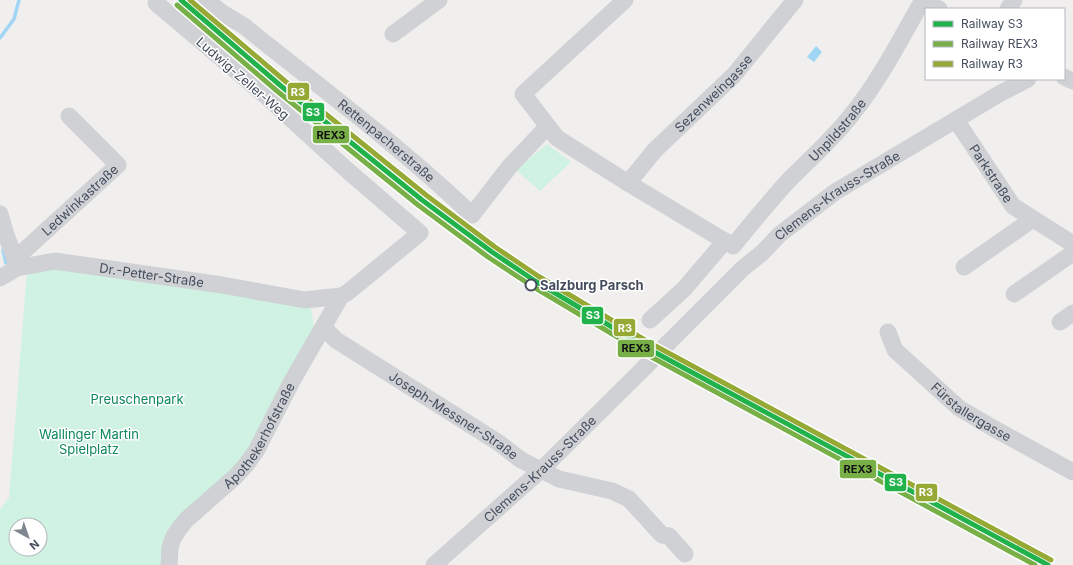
<svg xmlns="http://www.w3.org/2000/svg" width="1073" height="565" viewBox="0 0 1073 565" font-family="Inter,sans-serif">
<rect width="100%" height="100%" fill="#f0efee"/>
<!-- green -->
<path fill="#d0f2e2" fill-rule="evenodd" d="M547 144 571 162 540 191 516 170Z
M28 259 298 300 311 309 314 326 265 434 170 548 167 565H0V509L9 498ZM16 525H40V549H16Z"/>
<!-- water -->
<path fill="#a0d5f4" d="M816 46 822 52 814 62 807 57Z"/>
<g fill="none" stroke-linecap="round" stroke-linejoin="round">
<!-- stream -->
<path stroke="#a0d5f4" stroke-width="3.5" d="M0 38 14 19 19 0
M3 250 6 263"/>
<!-- minor-tunnel -->
<path stroke="#cecfd1" stroke-width="17" stroke-dasharray="17 8" stroke-linecap="butt" d="M643 369 669 342"/>
<!-- minor -->
<g stroke="#cfd1d4" stroke-width="17">
<path id="s1" d="M206 0 221 12 244 26C321 88 401 147 472 215L510 166 547 127"/>
<path id="s2" d="M625 0 523 94 557 138 628 183 733 246C751 224 769 202 788 181 810 159 834 138 853 113 881 78 901 38 923 0"/>
<path d="M923 0 939 9"/>
<path d="M1008 9 1014 0"/>
<path d="M393 34 439 0"/>
<path d="M1064 77 1073 81"/>
<path id="s3" d="M956 120 1013 206 1073 244"/>
<path id="s4" d="M628 183 655 150 734 75 795 0"/>
<path d="M0 214 5 232 15 259"/>
<path d="M964 267 1033 219"/>
<path id="s5" d="M17 268 15 259 118 165 69 116"/>
<path id="s6" d="M0 278 17 268 55 261 222 285 305 300 341 296 347 293 420 233 347 170 266 96 156 3"/>
<path d="M1014 294 1073 253"/>
<path d="M650 320 684 289 725 241"/>
<path d="M1060 322 1073 313"/>
<path id="s7" d="M323 327 336 340 499 443 521 460 559 479 612 491 629 499 662 535 669 536 685 554"/>
<path id="s8" d="M888 332 895 350 959 408 993 428 1073 472"/>
<path id="s9" d="M669 342 742 269 763 252 779 235 835 192 999 94 1028 79"/>
<path id="s10" d="M169 565 170 548 173 538 179 529 186 520 235 477 246 465 256 451 292 381 341 296"/>
<path id="s11" d="M434 565 540 471 643 369"/>
</g>
<defs>
<path id="rail-1" d="M181 0 281 86 422 200 492 252 535 281 647 348 1048 565"/>
<path id="rail-2" d="M177 5 277 91 418 205 488 257 532 286 644 353 1035 565"/>
<path id="rail-3" d="M190 0 285 81 426 195 495 247 538 276 650 343 1051 560"/>
</defs>
<!-- rail-1 casing -->
<use href="#rail-1" stroke="#fff" stroke-width="8"/>
<!-- rail-2 casing -->
<use href="#rail-2" stroke="#fff" stroke-width="8"/>
<!-- rail-3 casing -->
<use href="#rail-3" stroke="#fff" stroke-width="8"/>
<!-- rail-1 -->
<use href="#rail-1" stroke="#22b24c" stroke-width="5"/>
<!-- rail-2 -->
<use href="#rail-2" stroke="#78b047" stroke-width="5"/>
<!-- rail-3 -->
<use href="#rail-3" stroke="#96a935" stroke-width="5"/>
</g>
<!-- markers -->
<circle fill="#fff" stroke="#444d5d" stroke-width="2" cx="531" cy="285" r="5.5"/>
<g text-anchor="middle" dominant-baseline="central" stroke-width="3" stroke-linejoin="round" paint-order="stroke">
<!-- street labels -->
<g font-size="13" fill="#444d5d" stroke="#fff">
<text transform="translate(243 78) rotate(41)">Ludwig-Zeller-Weg</text>
<text stroke="none"><textPath href="#s4" startOffset="124">Sezenweingasse</textPath></text>
<text stroke="none"><textPath href="#s2" startOffset="557">Unpildstraße</textPath></text>
<text stroke="none"><textPath href="#s1" startOffset="229">Rettenpacherstraße</textPath></text>
<text stroke="none"><textPath href="#s3" startOffset="64">Parkstraße</textPath></text>
<text stroke="none"><textPath href="#s9" startOffset="224">Clemens-Krauss-Straße</textPath></text>
<text stroke="none"><textPath href="#s5" startOffset="97">Ledwinkastraße</textPath></text>
<text stroke="none"><textPath href="#s6" startOffset="156">Dr.-Petter-Straße</textPath></text>
<text stroke="none"><textPath href="#s8" startOffset="118">Fürstallergasse</textPath></text>
<text stroke="none"><textPath href="#s7" startOffset="158">Joseph-Messner-Straße</textPath></text>
<text stroke="none"><textPath href="#s10" startOffset="163">Apothekerhofstraße</textPath></text>
<text stroke="none"><textPath href="#s11" startOffset="143">Clemens-Krauss-Straße</textPath></text>
</g>
<!-- stop labels -->
<g font-size="13" font-weight="bold" fill="#444d5d" stroke="#fff" text-anchor="start">
<text x="540" y="285">Salzburg Parsch</text>
</g>
<!-- park labels -->
<g font-size="13" fill="#0c875e" stroke="#fff">
<text x="137" y="399">Preuschenpark</text>
<text x="89" y="434">Wallinger Martin<tspan x="89" dy="15">Spielplatz</tspan></text>
</g>
</g>
<g stroke="#fff" stroke-width="1.5">
<rect x="287" y="82" width="23" height="19" rx="4" fill="#96a935"/>
<rect x="302" y="102" width="23" height="20" rx="4" fill="#22b24c"/>
<rect x="312" y="125" width="38" height="19" rx="4" fill="#78b047"/>
<rect x="581" y="306" width="23" height="19" rx="4" fill="#22b24c"/>
<rect x="613" y="318" width="23" height="19" rx="4" fill="#96a935"/>
<rect x="617" y="339" width="38" height="19" rx="4" fill="#78b047"/>
<rect x="839" y="459" width="38" height="20" rx="4" fill="#78b047"/>
<rect x="884" y="473" width="23" height="19" rx="4" fill="#22b24c"/>
<rect x="915" y="483" width="23" height="19" rx="4" fill="#96a935"/>
</g>
<g font-size="11" text-anchor="middle" font-weight="bold" fill="#fff">
<text x="298" y="96">R3</text>
<text x="313" y="116">S3</text>
<text x="593" y="319">S3</text>
<text x="625" y="332">R3</text>
<text x="896" y="486">S3</text>
<text x="926" y="496">R3</text>
</g>
<g font-size="11" text-anchor="middle" font-weight="bold" fill="#111">
<text x="331" y="139">REX3</text>
<text x="636" y="352">REX3</text>
<text x="858" y="473">REX3</text>
</g>
<!-- legend -->
<rect x="925" y="8" width="140" height="72" fill="#ffffff" stroke="#b4b8be"/>
<rect x="933" y="21" width="20" height="6" fill="#22b24c" stroke="#b4b8be"/>
<text x="961" y="28" font-size="12" fill="#444d5d">Railway S3</text>
<rect x="933" y="41" width="20" height="6" fill="#78b047" stroke="#b4b8be"/>
<text x="961" y="48" font-size="12" fill="#444d5d">Railway REX3</text>
<rect x="933" y="61" width="20" height="6" fill="#96a935" stroke="#b4b8be"/>
<text x="961" y="68" font-size="12" fill="#444d5d">Railway R3</text>
<!-- north arrow -->
<g transform="translate(28 537) rotate(140)"><circle r="19" fill="#ffffff" stroke="#b4b8be"/>
<path d="M0-3L7 15L0 10L-7 15Z" fill="#808690"/>
<text y="-6" font-size="11" font-weight="bold" text-anchor="middle" fill="#444d5d">N</text>
</g>
</svg>
